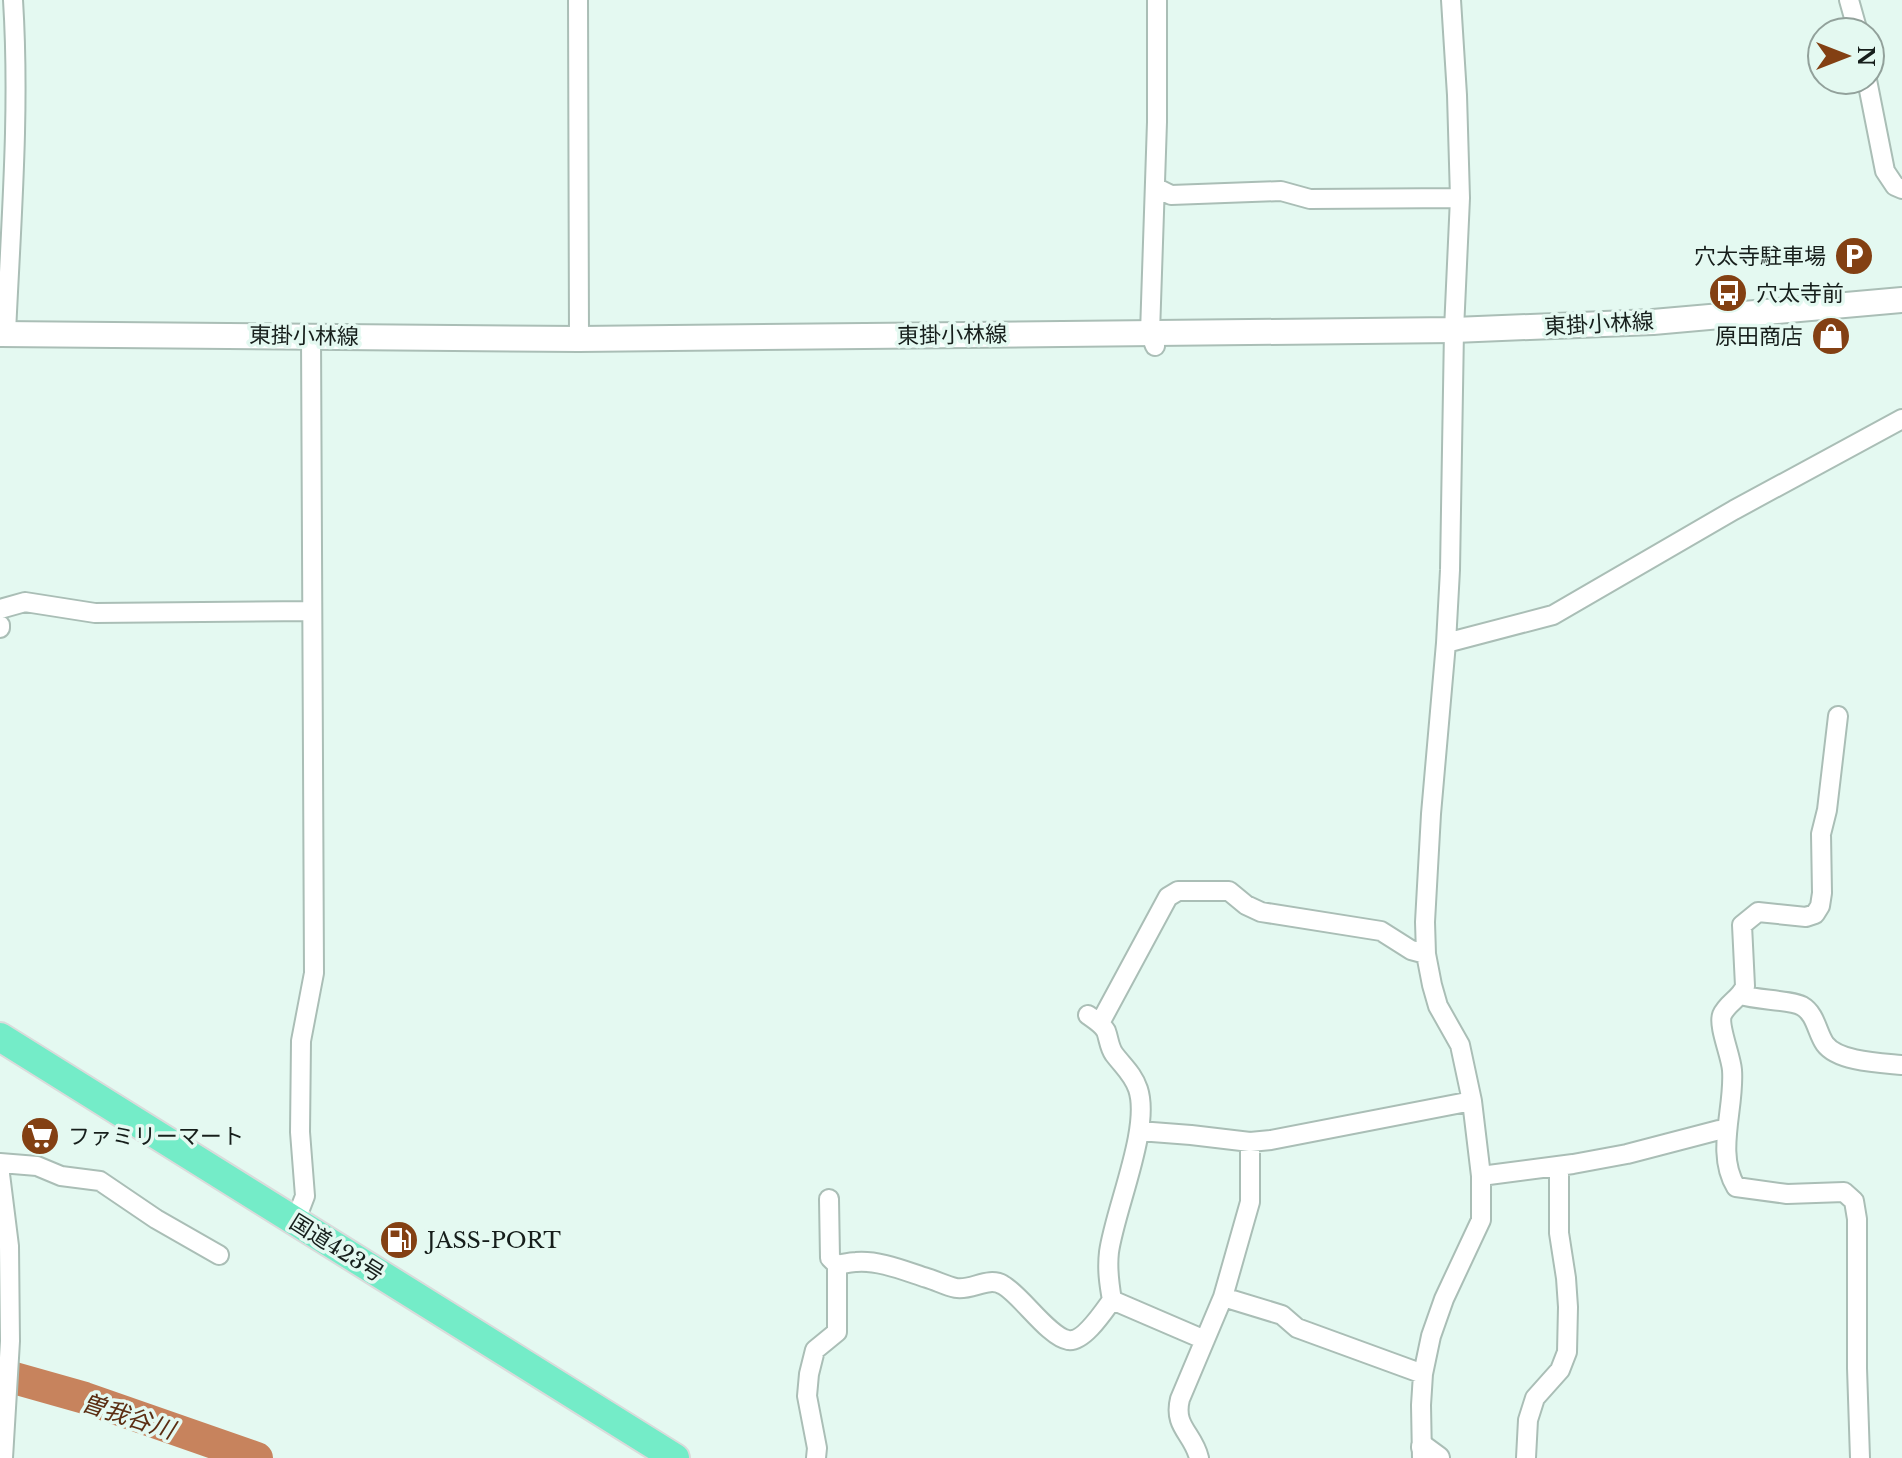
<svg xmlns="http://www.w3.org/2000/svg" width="1902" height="1458" viewBox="0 0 1902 1458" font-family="'Libre Baskerville','Noto Sans JP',serif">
<rect width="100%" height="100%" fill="#e4f9f1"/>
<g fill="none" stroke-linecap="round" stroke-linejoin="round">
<!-- river -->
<path stroke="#c7835d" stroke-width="32" d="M0 1374 85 1398 257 1458"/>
<defs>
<path id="minor" d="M578 0 579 339
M1849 0 1858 32
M1867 80 1885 171 1895 186 1902 189
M1155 187 1171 195 1281 191 1310 199 1460 198
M6 333C11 222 20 111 13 0
M1155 346 1150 333 1157 122V0
M0 609 25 602 95 613 312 611
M0 625V628
M1446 643 1553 615 1734 510 1902 419
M1838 716 1827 810 1821 834 1822 893 1820 906 1815 914 1806 917 1758 912 1742 925 1745 986C1741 998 1727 1003 1722 1015 1718 1026 1731 1056 1732 1070 1735 1108 1715 1153 1736 1187L1787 1194 1844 1192 1854 1201 1857 1219V1368L1860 1458
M1741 995C1756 1000 1791 1000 1802 1006 1816 1014 1817 1033 1825 1044 1838 1062 1882 1063 1902 1065
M1088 1015C1095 1020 1102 1024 1106 1031 1109 1039 1109 1047 1114 1054 1123 1066 1133 1074 1138 1089 1151 1128 1115 1209 1109 1252 1107 1269 1109 1283 1112 1300L1205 1340
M1100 1023 1168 897 1178 891H1229L1246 905 1261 912 1381 931 1411 950 1426 954
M1139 1131 1191 1135 1250 1142 1271 1140 1472 1101
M0 1163 37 1166 61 1176 100 1181 156 1219 219 1255
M0 1174 9 1246 10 1341 3 1458
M1481 1176 1573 1164 1627 1154 1719 1130 1726 1132
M295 1222 305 1196 300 1132 301 1041 314 973 311 336
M837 1265C843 1264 850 1262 856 1262 879 1260 905 1271 927 1278 937 1281 946 1286 956 1288 972 1291 988 1276 1003 1285 1021 1295 1049 1337 1068 1340 1083 1343 1104 1311 1112 1300
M1223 1297 1282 1315 1297 1328 1423 1374
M816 1458 817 1448 807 1396 809 1374 815 1350 837 1332V1265L830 1258 829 1199
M1199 1458C1193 1433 1173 1427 1180 1399L1223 1297 1250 1202V1142
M1422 1458 1421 1405 1423 1374 1431 1336 1444 1299 1481 1220V1176L1472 1101 1460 1045 1438 1006 1432 985 1426 954 1425 922 1431 814 1446 643 1450 570 1454 330 1460 198 1457 95 1451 0
M1526 1458 1528 1420 1535 1398 1560 1370 1567 1352 1568 1307 1566 1278 1559 1233V1166"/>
<path id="tertiary" d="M1423 1447 1438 1458"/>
<path id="secondary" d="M0 334 579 339 1454 330 1653 322 1902 300"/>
<path id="trunk" d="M0 1037 675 1458"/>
</defs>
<!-- minor casing -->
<use href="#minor" stroke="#aabeb6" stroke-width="22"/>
<!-- tertiary casing -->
<use href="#tertiary" stroke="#aabeb6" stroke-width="26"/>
<!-- secondary casing -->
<use href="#secondary" stroke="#aabeb6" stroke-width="28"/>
<!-- trunk casing -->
<use href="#trunk" stroke="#dadbdb" stroke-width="32"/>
<!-- minor -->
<use href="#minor" stroke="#fff" stroke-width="18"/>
<!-- tertiary -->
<use href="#tertiary" stroke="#fff" stroke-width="22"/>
<!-- secondary -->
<use href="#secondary" stroke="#fff" stroke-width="24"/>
<!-- trunk -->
<use href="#trunk" stroke="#74ecc8" stroke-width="28"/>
</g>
<!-- icons -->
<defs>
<symbol id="parking-disc" viewBox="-11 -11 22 22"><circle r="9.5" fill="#834013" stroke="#e4f9f1"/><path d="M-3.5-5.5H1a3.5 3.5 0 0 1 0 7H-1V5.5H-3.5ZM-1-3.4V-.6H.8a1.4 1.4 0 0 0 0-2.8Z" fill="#fff"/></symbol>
<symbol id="bus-disc" viewBox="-11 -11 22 22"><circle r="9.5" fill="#834013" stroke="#e4f9f1"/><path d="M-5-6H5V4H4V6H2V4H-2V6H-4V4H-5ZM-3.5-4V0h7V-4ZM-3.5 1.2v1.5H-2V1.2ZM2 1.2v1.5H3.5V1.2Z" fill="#fff"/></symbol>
<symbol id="shop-disc" viewBox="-11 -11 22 22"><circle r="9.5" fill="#834013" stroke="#e4f9f1"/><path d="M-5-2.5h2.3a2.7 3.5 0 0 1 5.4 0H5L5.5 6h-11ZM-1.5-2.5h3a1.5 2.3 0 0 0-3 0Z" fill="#fff"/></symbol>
<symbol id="supermarket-disc" viewBox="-11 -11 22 22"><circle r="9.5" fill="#834013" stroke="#e4f9f1"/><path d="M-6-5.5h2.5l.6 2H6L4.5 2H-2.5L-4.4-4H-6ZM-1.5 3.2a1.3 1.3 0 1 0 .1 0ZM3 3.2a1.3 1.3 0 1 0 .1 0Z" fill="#fff"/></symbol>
<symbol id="fuel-disc" viewBox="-11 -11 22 22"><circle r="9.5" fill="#834013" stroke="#e4f9f1"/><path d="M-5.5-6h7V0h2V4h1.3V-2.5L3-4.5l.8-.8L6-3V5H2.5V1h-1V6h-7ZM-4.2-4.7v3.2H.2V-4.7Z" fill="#fff"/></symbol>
</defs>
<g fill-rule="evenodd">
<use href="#parking-disc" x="1832" y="234" width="44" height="44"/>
<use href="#bus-disc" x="1706" y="271" width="44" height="44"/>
<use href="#shop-disc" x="1809" y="314" width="44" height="44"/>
<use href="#supermarket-disc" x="18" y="1114" width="44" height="44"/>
<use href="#fuel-disc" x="377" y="1218" width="44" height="44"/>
</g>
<g text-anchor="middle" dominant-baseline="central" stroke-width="7" stroke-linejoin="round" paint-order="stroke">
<!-- poi labels -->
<g font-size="22" fill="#161e1b" stroke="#e4f9f1" text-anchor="start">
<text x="1826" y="256" text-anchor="end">穴太寺駐車場</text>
<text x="1756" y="293">穴太寺前</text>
<text x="1803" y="336" text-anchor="end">原田商店</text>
<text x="68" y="1136">ファミリーマート</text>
<text x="427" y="1240">JASS-PORT</text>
</g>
<!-- street labels -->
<g font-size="22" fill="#161e1b" stroke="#e4f9f1">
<text transform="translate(1599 324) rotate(-3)">東掛小林線</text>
<text transform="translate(952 335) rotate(-1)">東掛小林線</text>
<text transform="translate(304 336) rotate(1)">東掛小林線</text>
<text transform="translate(337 1248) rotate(32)">国道423号</text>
</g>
<!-- water labels -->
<g font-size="24" font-style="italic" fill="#5b2d12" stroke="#e4f9f1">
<text transform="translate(128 1416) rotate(18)">曽我谷川</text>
</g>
</g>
<!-- north arrow -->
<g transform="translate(1846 56) rotate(90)"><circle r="38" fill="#e4f9f1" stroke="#92a19b" stroke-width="2"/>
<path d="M0-6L14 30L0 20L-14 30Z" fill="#834013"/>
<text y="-12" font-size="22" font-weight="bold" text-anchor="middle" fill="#161e1b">N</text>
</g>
</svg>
